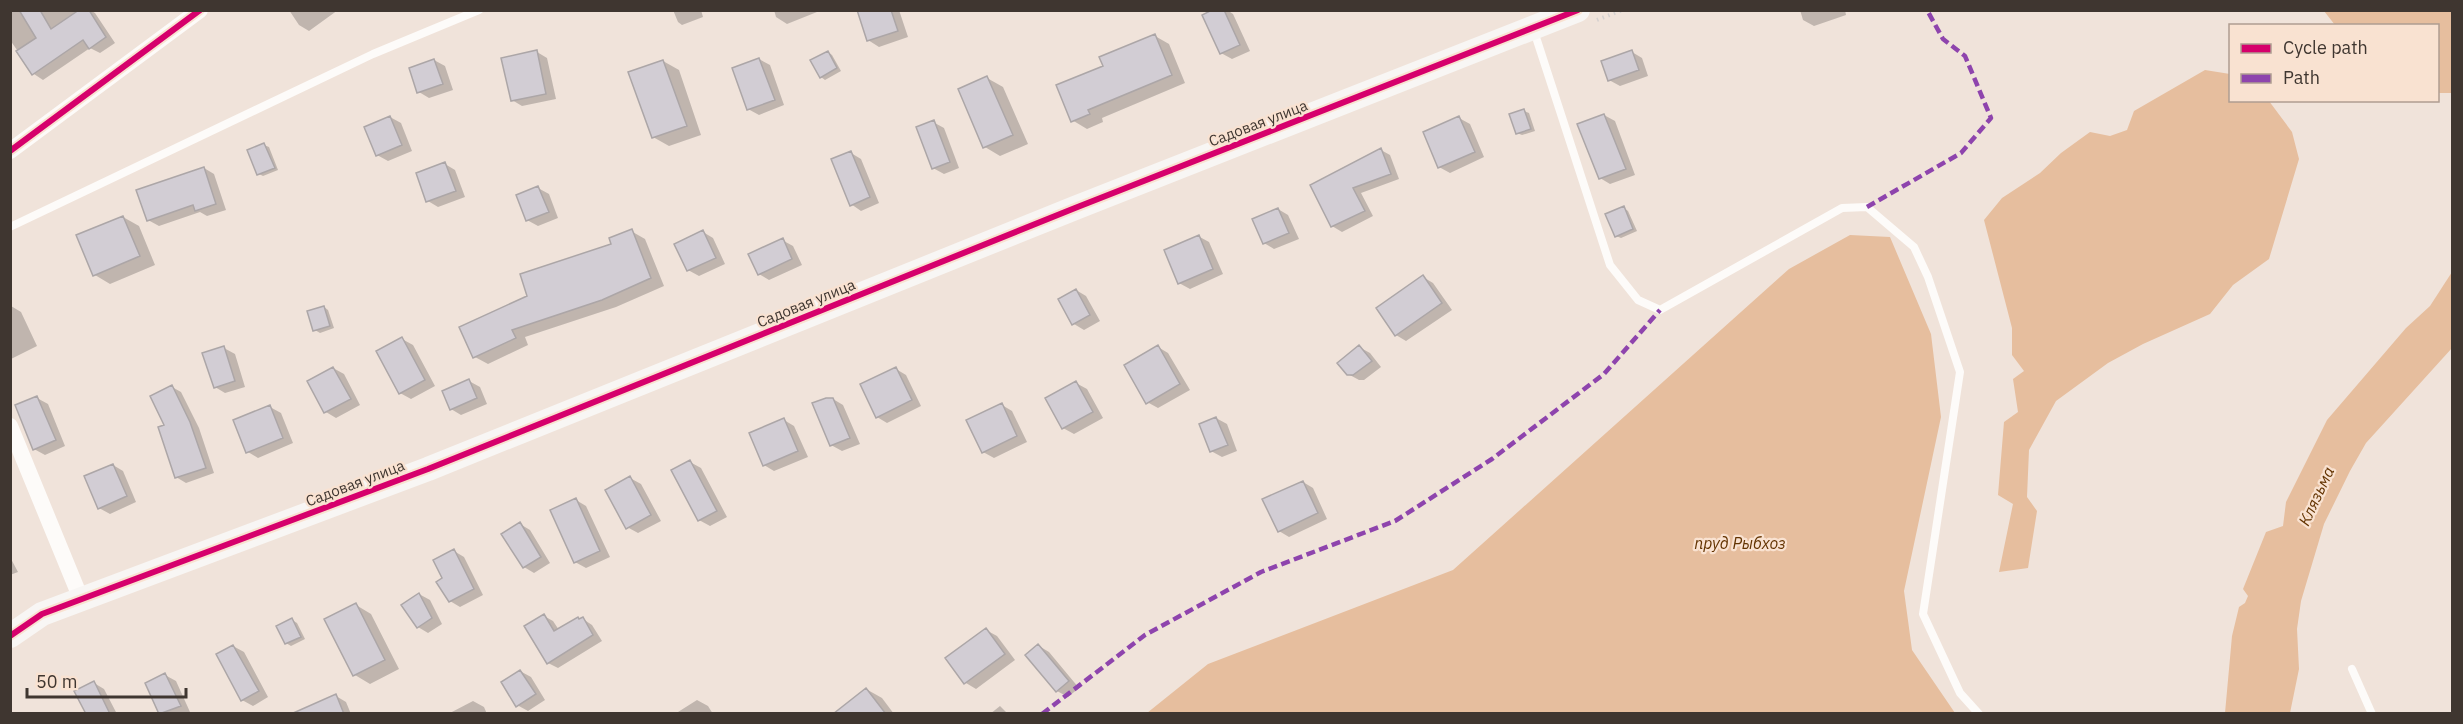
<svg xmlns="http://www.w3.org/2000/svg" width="2463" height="724" viewBox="0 0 2463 724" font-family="'IBM Plex Sans',sans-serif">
<rect width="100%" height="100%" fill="#f0e3da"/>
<!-- water -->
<path fill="#e6be9e" d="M2324 11H2452V93H2438V26L2335 25Z
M2205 70 2230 74V100L2269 101 2292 132 2299 159 2269 259 2233 285 2210 314 2143 344 2108 363 2056 401 2029 450 2027 497 2037 511 2028 568 1999 572 2013 504 1998 495 2004 422 2018 412 2013 379 2024 371 2012 355V328L1984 220 2002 198 2040 173 2061 153 2090 132 2110 136 2127 130 2134 111Z
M1850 235 1890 237 1931 334 1941 417 1904 591 1912 650 1955 713H1147L1208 664 1453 570 1789 269Z
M2452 272V348L2366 443 2350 471 2324 524 2301 601 2297 629 2299 669 2290 713H2225L2232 636 2239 607 2245 603 2248 596 2243 589 2266 532 2283 526 2286 502 2327 420 2406 328 2430 306Z"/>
<!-- shadow -->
<path fill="#0003" d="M10 10H90L95 13 115 43 100 53 90 48 43 80 34 74 10 40Z
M289 10H338L309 31 299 25Z
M673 10H701L703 17 682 25 678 22Z
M774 10H817V12L787 24 776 17Z
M858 10H899L908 37 879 47 868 40Z
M1216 10H1227L1233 14 1250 51 1232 59 1221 53Z
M1800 10H1845L1846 15 1814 26 1803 20Z
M1155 36 1169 44 1185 83 1102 118 1103 122 1087 129 1072 120Z
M537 52 547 58 556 99 522 106 512 100Z
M828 52 832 55 841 71 825 80 821 77Z
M1632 52 1642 58 1648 76 1620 86 1609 80Z
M759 59 770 65 784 105 759 115 748 109Z
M434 60 445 66 453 90 429 98 419 92Z
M663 61 679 70 701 135 669 146 653 137Z
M987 78 1003 87 1028 144 1000 156 985 147Z
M1524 111 1529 113 1535 131 1522 135 1517 133Z
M1604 115 1615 121 1635 175 1610 184 1600 178Z
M390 117 401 123 412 151 388 161 377 155Z
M1459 118 1470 124 1484 157 1450 173 1439 167Z
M933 122 944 128 959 168 944 174 933 168Z
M264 145 269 147 278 170 263 176 259 174Z
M1381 150 1390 155 1399 179 1361 193 1373 216 1342 232 1332 226 1312 186Z
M851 153 861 159 879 203 861 211 851 204Z
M445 164 455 170 465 197 438 207 428 201Z
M204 168 214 174 226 210 207 216 200 212 159 226 148 220Z
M538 188 549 194 558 218 538 226 527 220Z
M1624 208 1628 211 1637 231 1621 238 1616 236Z
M1278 209 1288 215 1299 239 1274 249 1264 243Z
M123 217 139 226 155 265 110 284 95 275Z
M631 231 645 239 664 286 616 307 525 337 528 345 488 364 475 357 529 297 613 245Z
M703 232 713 238 725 264 699 276 688 270Z
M1198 236 1209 242 1223 274 1190 289 1179 283Z
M782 240 793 246 802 265 769 280 759 274Z
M1423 277 1433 283 1452 310 1406 341 1396 335Z
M1076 290 1086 296 1100 321 1084 330 1074 324 1060 299Z
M11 306 21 312 37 346 11 359Z
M324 307 328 310 334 328 320 333 315 330Z
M402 339 413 345 435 386 411 399 400 393Z
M1158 347 1168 353 1190 390 1158 408 1147 402Z
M1359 347 1370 353 1381 367 1364 380H1359L1348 374Z
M224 348 235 354 245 387 225 393 215 387Z
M333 368 344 374 360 405 336 418 326 412 309 382Z
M896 369 906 375 921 406 887 423 877 417Z
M469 381 480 387 487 404 461 415 451 409Z
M1076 383 1087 389 1103 418 1074 434 1063 428Z
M172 387 181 392 199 428 214 473 186 483 176 477 166 426Z
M37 398 48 404 65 446 45 455 34 449Z
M833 399 843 405 860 444 842 451 831 445Z
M1002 405 1012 411 1027 442 994 458 983 452Z
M270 407 281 413 293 443 258 458 248 452Z
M1216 418 1227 424 1237 451 1222 457 1211 451Z
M784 420 794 426 808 457 774 471 764 465Z
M690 462 701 468 727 517 710 526 699 520Z
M113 465 123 471 136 502 110 514 99 508Z
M630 478 641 484 661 521 638 533 627 527Z
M1303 482 1313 488 1327 519 1289 537 1279 531Z
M576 500 586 506 610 557 586 568 575 562Z
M520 524 530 530 550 563 534 573 524 567Z
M454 551 464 557 483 595 460 607 450 601 444 578Z
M10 557 18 572 10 575Z
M419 594 430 600 442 624 428 633 418 627Z
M356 605 371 614 399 669 370 684 355 675Z
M544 616 553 621 559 630 583 619 592 625 602 641 558 668 548 663Z
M292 620 297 623 305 639 291 646 286 643Z
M986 630 997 636 1015 660 976 689 966 683 947 659Z
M233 646 244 652 268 697 253 706 242 700Z
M1039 646 1049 652 1079 688 1068 697 1057 691Z
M520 671 531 677 545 700 528 711 517 705Z
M165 675 176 681 190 712 161 714 147 684Z
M94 683 104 689 117 714H87Z
M866 689 882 698 894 714H835Z
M336 696 346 702 351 714H308Z
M697 700 708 706 713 714H679L678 712Z
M473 701 484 707 487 714H448Z
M1000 706 1008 714H990Z"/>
<!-- building -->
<path fill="#d2cdd4" stroke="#aca6a7" stroke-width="1.5" d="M19 10H40L51 29 79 10H89L106 37 89 49 83 40 32 75 16 51 36 38Z
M857 10H891L898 31 867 41Z
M1212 10H1224L1240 45 1220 54 1202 15Z
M1155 34 1172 75 1088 110 1090 114 1071 122 1056 85 1103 66 1099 57Z
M537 50 546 94 511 101 501 58Z
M1632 50 1639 70 1608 81 1601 61Z
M828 51 837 68 820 78 810 60Z
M759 58 775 100 747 110 732 68Z
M434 59 443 84 417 93 409 68Z
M663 60 687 126 652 138 628 72Z
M987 76 1013 135 983 148 958 89Z
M1524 109 1531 129 1516 134 1509 114Z
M1604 114 1626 169 1599 179 1577 124Z
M390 116 402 145 376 156 364 127Z
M1459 116 1475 152 1438 168 1423 132Z
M934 120 950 162 932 169 916 127Z
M264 143 275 168 257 175 247 150Z
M1381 148 1391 174 1353 188 1365 211 1331 227 1310 185Z
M851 151 870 197 850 206 831 159Z
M445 162 456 191 426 202 416 173Z
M204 167 216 204 195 211 193 205 147 221 136 190Z
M538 186 549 212 526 221 516 195Z
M1624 206 1633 229 1615 237 1605 214Z
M1278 208 1289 233 1263 244 1252 219Z
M123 216 140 256 93 276 76 235Z
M632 229 651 278 602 300 512 330 516 338 473 358 459 327 527 296 520 274 611 244 609 238Z
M703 230 716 258 687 271 674 244Z
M1199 235 1213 269 1178 284 1164 250Z
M783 238 792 259 758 275 748 254Z
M1423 275 1442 303 1395 336 1376 308Z
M1076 289 1090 315 1072 325 1058 299Z
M324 306 330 326 313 331 307 311Z
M402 337 425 380 399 394 376 351Z
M1158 345 1180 384 1146 404 1124 365Z
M1359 345 1372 361 1353 375H1347L1337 363Z
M224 346 235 381 214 388 202 353Z
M333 367 351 399 324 413 307 381Z
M896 367 912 400 876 418 860 384Z
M469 379 477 398 450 410 442 391Z
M1076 381 1093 412 1062 429 1045 398Z
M172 385 190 422 206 468 175 478 158 427 164 425 150 396Z
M37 396 56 440 33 450 15 405Z
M826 398H833L850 438 830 446 812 403Z
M1002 403 1017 436 982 453 966 420Z
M270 405 283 438 246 453 233 420Z
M1216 417 1228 445 1210 452 1199 424Z
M784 418 798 451 763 466 749 433Z
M690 460 717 511 698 521 671 470Z
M113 464 127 496 98 509 84 476Z
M630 476 651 515 626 529 605 490Z
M1303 481 1318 513 1278 532 1262 499Z
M576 498 600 551 574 563 550 510Z
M520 522 541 557 523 568 501 534Z
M454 549 474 589 449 602 436 582 442 578 433 560Z
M419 593 432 618 417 628 401 605Z
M356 603 385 660 353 676 324 619Z
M544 614 554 631 578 617 579 619 583 617 593 635 547 664 524 626Z
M292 618 301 637 285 644 276 626Z
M986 628 1005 654 964 684 945 658Z
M1038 644 1069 681 1056 692 1025 655Z
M233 645 259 691 241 701 216 654Z
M520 670 536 694 516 707 501 682Z
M165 673 181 706 159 714 145 683Z
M94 681 110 714H86L74 691Z
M866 688 886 714H833Z
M336 694 344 714H291Z"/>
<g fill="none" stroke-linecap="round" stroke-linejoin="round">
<!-- path -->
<path stroke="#d5d1cf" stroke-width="4" stroke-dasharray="1.5 4.5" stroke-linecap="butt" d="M1597 20 1622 10"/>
<!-- lane -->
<path stroke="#fdfbf9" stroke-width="8" d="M1533 28 1610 265 1638 300 1660 310 1842 208 1867 207 1914 247 1928 277 1960 372 1923 614 1960 693 1979 714
M10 227 373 54 479 10
M2352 669 2372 714"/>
<!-- street -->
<path stroke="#fdfbf9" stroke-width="16" d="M10 151 200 10
M10 426 81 599"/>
<!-- secondary -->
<path stroke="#f8f6f4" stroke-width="24" d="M10 636 42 614 428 469 1075 208 1578 10"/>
<!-- quiet -->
<path stroke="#8e44ad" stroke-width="4.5" stroke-dasharray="9 4.5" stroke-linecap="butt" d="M1867 207 1961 153 1991 118 1965 56 1943 39 1927 10
M1042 714 1145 635 1261 572 1395 521 1492 459 1604 374 1660 310"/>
<defs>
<path id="cycleway" d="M10 151 200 10
M10 636 42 614 428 469 1075 208 1578 10"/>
</defs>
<!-- cycleway casing -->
<use href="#cycleway" stroke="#f9e2d1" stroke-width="10"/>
<!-- cycleway -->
<use href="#cycleway" stroke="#d6006c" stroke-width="6"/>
</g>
<g text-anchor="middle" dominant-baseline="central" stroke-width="4.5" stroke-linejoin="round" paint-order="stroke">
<!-- street labels -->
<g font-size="15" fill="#3f3630" stroke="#f9e2d1">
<text transform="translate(1258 123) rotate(-21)">Садовая улица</text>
<text transform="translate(806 303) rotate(-22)">Садовая улица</text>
<text transform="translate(355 483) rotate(-21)">Садовая улица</text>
</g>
<!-- water labels -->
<g font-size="16" font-style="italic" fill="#633300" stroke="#f9e2d1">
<text transform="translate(2316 496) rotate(-65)">Клязьма</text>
<text x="1740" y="543">пруд Рыбхоз</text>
</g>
</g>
<!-- border -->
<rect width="2463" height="724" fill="none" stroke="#3f3630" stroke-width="24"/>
<!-- legend -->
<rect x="2229" y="24" width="210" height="78" fill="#f9e2d1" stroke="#af9d91" stroke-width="1.5"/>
<rect x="2241" y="44" width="30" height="9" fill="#d6006c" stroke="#af9d91" stroke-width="1.5"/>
<text x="2283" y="54" font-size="18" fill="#3f3630">Cycle path</text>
<rect x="2241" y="74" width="30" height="9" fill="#8e44ad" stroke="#af9d91" stroke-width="1.5"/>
<text x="2283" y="84" font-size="18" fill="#3f3630">Path</text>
<!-- scale -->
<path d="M27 688v9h159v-9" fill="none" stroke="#3f3630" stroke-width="3"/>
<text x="36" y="688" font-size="18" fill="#3f3630" stroke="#f9e2d1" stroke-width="4.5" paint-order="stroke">50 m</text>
</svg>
